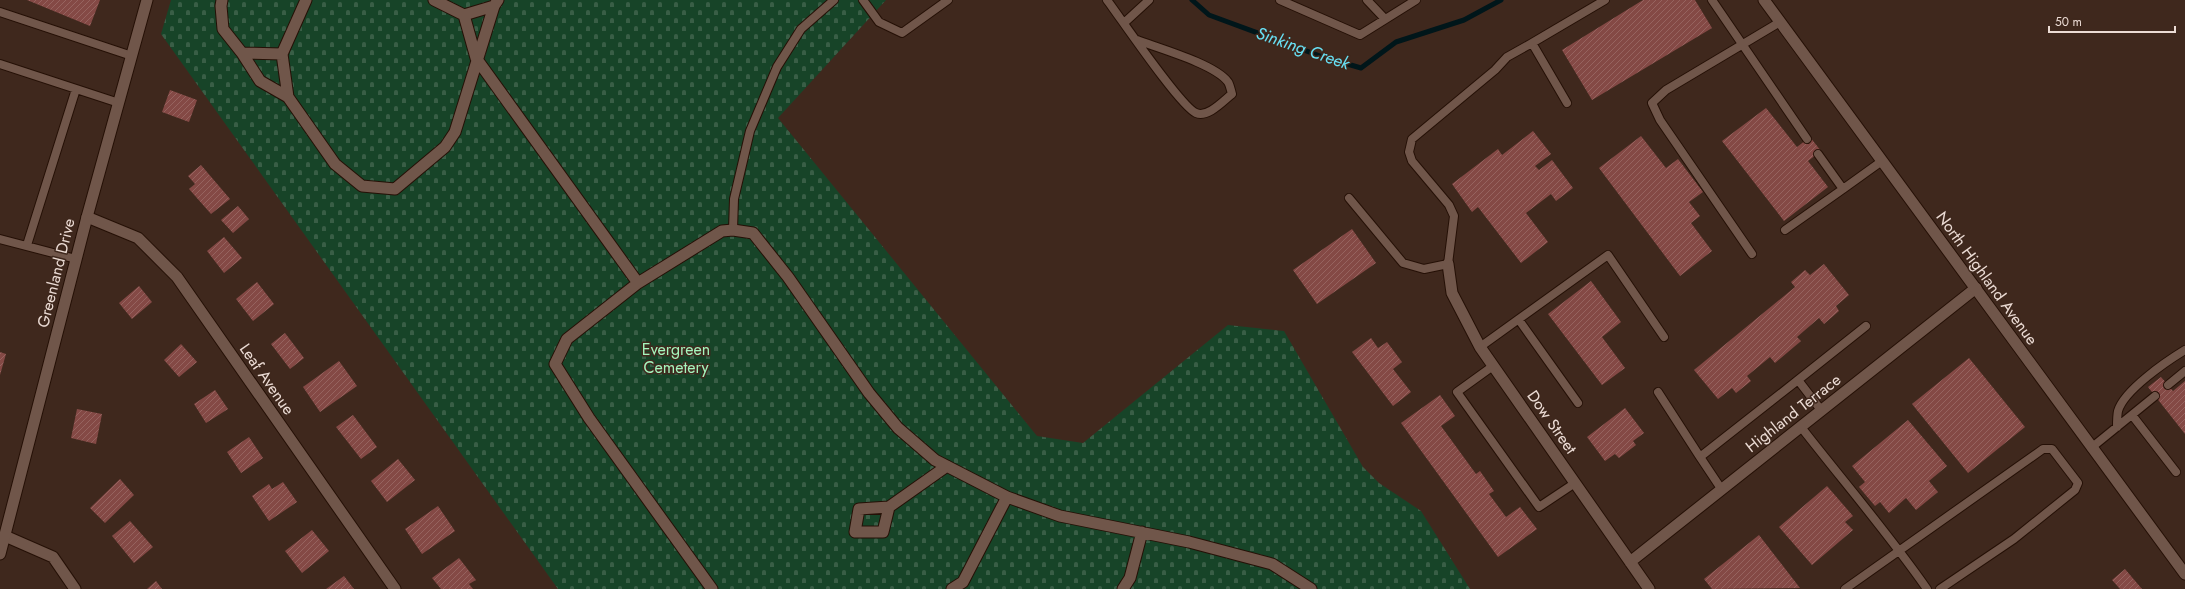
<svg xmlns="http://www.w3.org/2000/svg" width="2185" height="589" viewBox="0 0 2185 589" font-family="Jost,sans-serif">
<defs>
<pattern id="cemetery-stones" width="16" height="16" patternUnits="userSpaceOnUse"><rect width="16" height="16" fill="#174428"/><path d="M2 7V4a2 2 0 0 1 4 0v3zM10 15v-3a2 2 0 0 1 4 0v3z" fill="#395e46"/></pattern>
<pattern id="building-hatch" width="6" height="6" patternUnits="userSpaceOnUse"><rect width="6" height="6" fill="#844945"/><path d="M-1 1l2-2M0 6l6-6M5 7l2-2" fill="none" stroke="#96635f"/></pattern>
</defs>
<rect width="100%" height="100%" fill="#3f281d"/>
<!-- cemetery -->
<path fill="url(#cemetery-stones)" d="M171 0H886L778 118 1037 436 1083 443 1228 325 1284 331 1363 467 1379 483 1421 511 1470 589H558L161 34Z"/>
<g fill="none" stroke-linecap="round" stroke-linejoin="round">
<!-- stream -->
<path stroke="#00161a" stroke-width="5" d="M1192 0 1209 15 1320 56 1361 68 1396 42 1464 20 1501 0"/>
</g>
<!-- building -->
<path fill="url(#building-hatch)" d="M27 0H100L90 26Z
M1643 0H1695L1712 28 1592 100 1562 50Z
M170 90 197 100 189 122 162 112Z
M1766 108 1797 147 1810 137 1821 151 1808 161 1828 187 1784 221 1722 141Z
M1533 131 1551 154 1535 166 1539 170 1552 160 1573 188 1556 201 1551 194 1526 213 1548 242 1521 263 1478 207 1472 212 1452 184 1498 149 1502 155Z
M1641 136 1666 168 1678 159 1703 192 1689 202 1700 216 1691 223 1712 251 1680 276 1599 168Z
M201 165 230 199 211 214 189 189 195 184 188 176Z
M238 206 249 219 233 233 221 220Z
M1352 229 1376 263 1317 304 1293 270Z
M224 237 242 258 224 273 207 251Z
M1824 264 1849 295 1836 306 1839 311 1824 324 1819 318 1797 337 1801 341 1775 363 1770 357 1747 376 1751 381 1736 393 1732 388 1718 399 1694 370 1795 287 1791 282 1805 270 1810 275Z
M1591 281 1621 322 1602 337 1625 368 1602 385 1548 314Z
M257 282 274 304 253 321 236 299Z
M139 286 152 302 132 319 119 303Z
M285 333 304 358 290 369 271 344Z
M1371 338 1378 348 1387 342 1402 362 1393 369 1411 392 1393 406 1352 352Z
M181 344 197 362 179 377 164 360Z
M0 352 6 354 0 375Z
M1969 358 2025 427 1968 473 1912 404Z
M339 361 357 386 320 412 303 387Z
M2161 377 2173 391 2185 381V434L2148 387Z
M215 390 228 409 206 423 194 404Z
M1440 395 1455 416 1441 426 1476 474 1480 471 1494 491 1489 494 1506 517 1520 507 1537 529 1498 557 1401 423Z
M1625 408 1644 433 1633 441 1636 445 1619 458 1615 454 1605 461 1587 437Z
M77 409 102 414 96 444 71 438Z
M353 415 377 447 361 459 336 427Z
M1908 420 1947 466 1929 481 1938 492 1916 510 1906 498 1889 513 1880 502 1875 506 1859 487 1865 482 1852 466Z
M249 437 263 458 241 473 227 452Z
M398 459 415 480 387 502 371 481Z
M120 479 134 495 105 523 90 508Z
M283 482 297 502 269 521 252 496 269 484 272 489Z
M1827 486 1853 516 1845 522 1853 530 1812 565 1779 527Z
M438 506 455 531 422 554 405 529Z
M130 521 153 547 134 563 112 536Z
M312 530 329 551 302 573 285 551Z
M1759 535 1800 588 1712 589 1704 579Z
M459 558 476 580 469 584 473 589H441L432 578Z
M2125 569 2142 589H2120L2112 580Z
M344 576 354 589H326Z
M156 581 162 589H147Z"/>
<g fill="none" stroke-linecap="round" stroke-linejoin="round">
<defs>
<path id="service" d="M863 0 879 22 902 33 948 0
M1107 0C1122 20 1180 106 1196 113 1208 118 1223 101 1232 94 1231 91 1230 85 1228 82 1215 64 1158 48 1137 40
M1280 0 1360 35 1416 0
M1367 0 1385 19
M1712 0 1807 139
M0 12 132 56
M1124 23 1149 0
M0 64 119 103
M1567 103 1532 43 1605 0
M1843 189 1882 161
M1349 198 1403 263 1424 269 1448 264 1454 216 1449 205 1412 161 1409 152 1412 139 1495 70 1507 57 1532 43
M733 230 734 199 750 131 777 67 801 29 834 0
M1785 230 1843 189 1818 154
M0 239 76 259
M27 245 76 89
M1752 254 1660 120 1652 103 1666 90 1780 22
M1519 320 1578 403
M1480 347 1608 255 1664 337
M1493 366 1457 392 1539 507 1575 483
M1798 380 1866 326
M2168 385 2185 371
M1658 392 1700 457 1798 380 1821 410
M2132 415 2176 472
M1801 427C1843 481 1888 533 1927 589
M2117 427C2117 422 2117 416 2118 411 2124 390 2167 361 2185 350
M2091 448 2155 396
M1700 457 1722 490
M1845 589 2043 449H2052L2078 483 2075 490 2014 539 1940 589"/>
<path id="minor" d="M222 0 221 6 223 29 242 53 260 81 288 97 335 164 362 186 395 189 445 147 455 132 494 6 498 0
M434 0 464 15 494 6
M464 15 476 58 638 283
M242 53 282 54
M288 97 282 54 306 0
M87 217 138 238 177 277 395 589
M1448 264 1452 293 1480 347 1649 589
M889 507 859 509 855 532H883L889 507 947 466
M5 536 53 557 75 589
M1630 562 1976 288
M712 589 589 418 555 364 567 339 638 283 722 231 733 230 753 233 788 277 869 393 898 428 935 460 1007 497 1060 516 1189 542 1272 564 1311 589
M952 589 963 582 1007 497
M1123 589 1130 578 1142 532"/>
<path id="tertiary" d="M1764 0 2185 574
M0 554 87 217 147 0"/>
</defs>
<!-- service casing -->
<use href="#service" stroke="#251006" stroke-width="10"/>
<!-- minor casing -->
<use href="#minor" stroke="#251006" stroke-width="13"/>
<!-- tertiary casing -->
<use href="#tertiary" stroke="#251006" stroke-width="13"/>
<!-- service -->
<use href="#service" stroke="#70564a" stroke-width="8"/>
<!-- minor -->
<use href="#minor" stroke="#70564a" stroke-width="11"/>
<!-- tertiary -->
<use href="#tertiary" stroke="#70564a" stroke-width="11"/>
</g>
<g text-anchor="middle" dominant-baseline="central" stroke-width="3" stroke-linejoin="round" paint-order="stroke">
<!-- street labels -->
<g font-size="16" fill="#ecdcd5" stroke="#3f281d">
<text transform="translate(56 273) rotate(-76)">Greenland Drive</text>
<text transform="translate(1987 278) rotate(54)">North Highland Avenue</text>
<text transform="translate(267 379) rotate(55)">Leaf Avenue</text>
<text transform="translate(1793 413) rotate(-38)">Highland Terrace</text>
<text transform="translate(1552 422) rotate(55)">Dow Street</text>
</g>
<!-- park labels -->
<g font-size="16" fill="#a4f5bd" stroke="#3f281d">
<text x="676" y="349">Evergreen<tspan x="676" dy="18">Cemetery</tspan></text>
</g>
<!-- water labels -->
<g font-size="17" font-style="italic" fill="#68e1f5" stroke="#3f281d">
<text transform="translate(1303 48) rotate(19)">Sinking Creek</text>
</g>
</g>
<!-- scale -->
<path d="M2049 26v6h126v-6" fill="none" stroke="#ecdcd5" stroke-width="2"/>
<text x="2055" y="26" font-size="12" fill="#ecdcd5" stroke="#3f281d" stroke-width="3" paint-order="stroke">50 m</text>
</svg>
